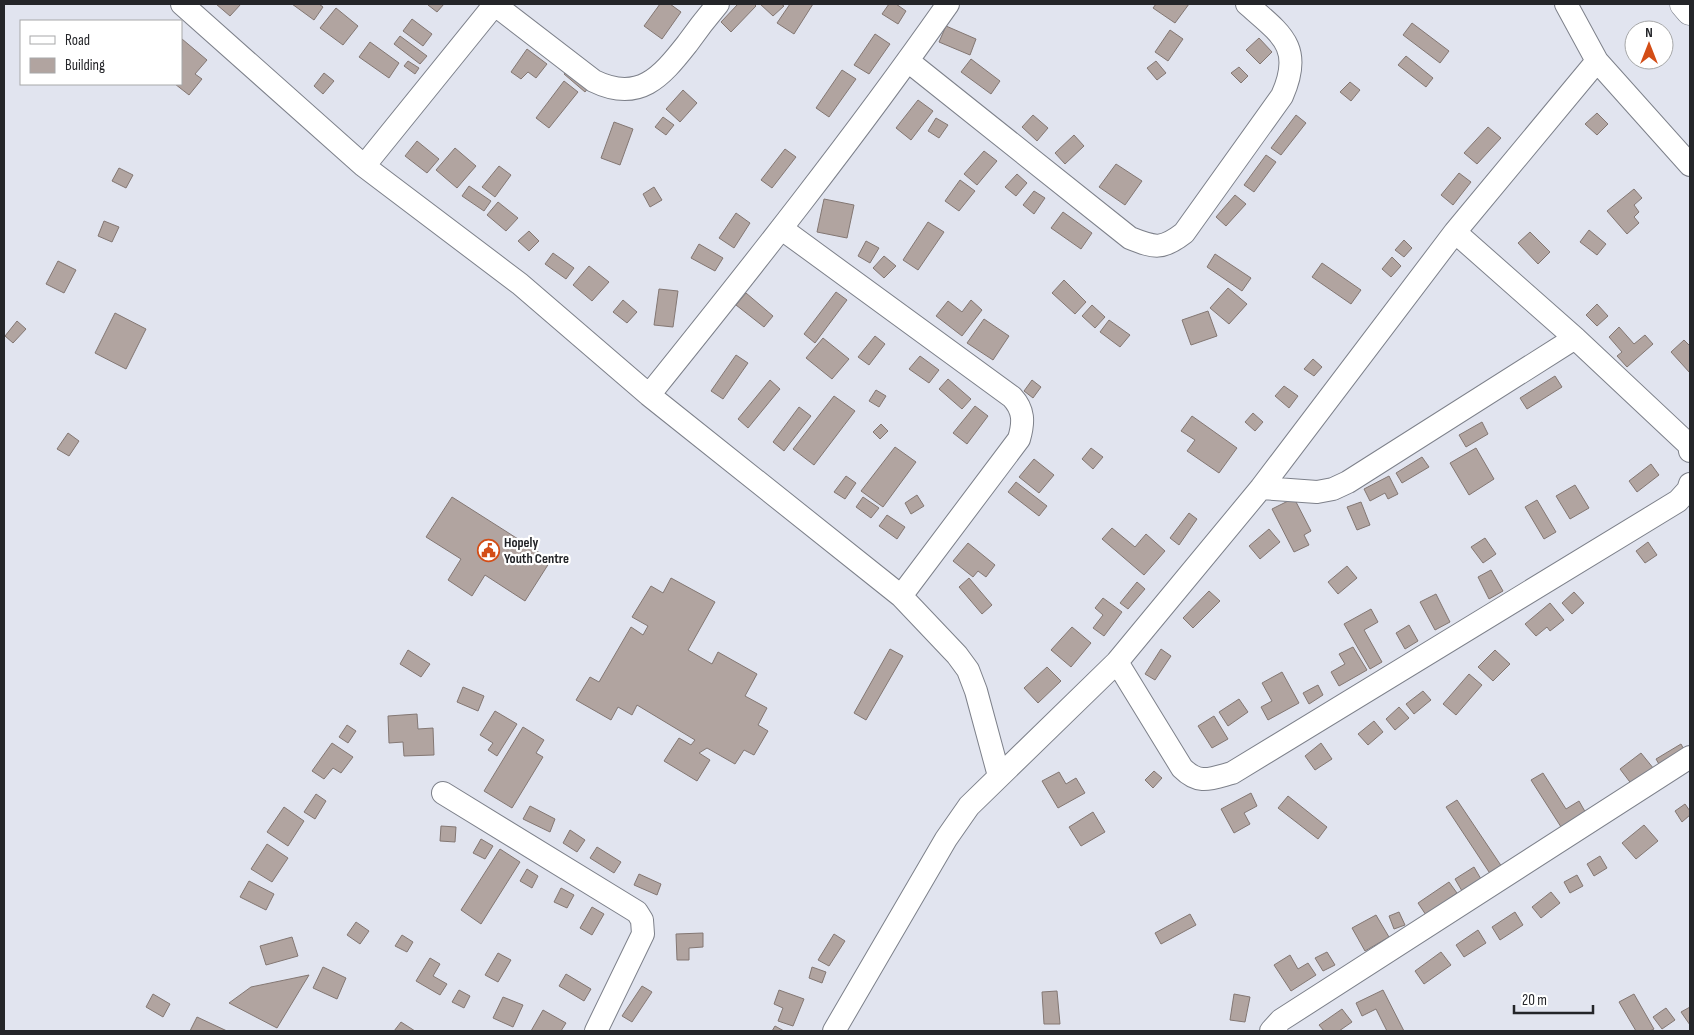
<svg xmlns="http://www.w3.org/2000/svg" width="1694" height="1035" viewBox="0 0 1694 1035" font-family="'Sofia Sans Condensed',sans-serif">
<rect width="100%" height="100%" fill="#e1e4ef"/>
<!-- building -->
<path fill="#b1a4a0" stroke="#837773" d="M216 4H241L230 16Z
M292 4H319L323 7 314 20Z
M429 4H444L437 12 428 5Z
M660 4H670L681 12 662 39 644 26Z
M738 4H754L756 6 731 32 721 22Z
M760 4H781L784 6 773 16Z
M790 4H813L794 34 777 23Z
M889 4H896L906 11 898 24 882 14Z
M1156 4H1189L1175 23 1153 8Z
M336 8 358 26 343 45 320 28Z
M412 19 432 34 423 46 403 31Z
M1412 23 1449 51 1440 63 1403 35Z
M946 26 976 39 970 55 939 42Z
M1170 30 1183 39 1168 61 1155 52Z
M875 34 890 44 869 74 854 65Z
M400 36 427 56 420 64 394 44Z
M1259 38 1272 52 1260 64 1246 50Z
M182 39 207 60 195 74 202 79 189 95 175 84H181Z
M370 42 399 63 389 78 359 57Z
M527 49 547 64 536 78 528 72 521 79 511 72Z
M1406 56 1433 78 1426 87 1398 65Z
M971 59 1000 81 991 94 961 72Z
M408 61 419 68 415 74 404 66Z
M1156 61 1166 73 1157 80 1147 68Z
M571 66 592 83 585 92 564 74Z
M1239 67 1248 76 1241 83 1231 73Z
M842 70 856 79 829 117 816 108Z
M324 73 334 81 323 94 314 86Z
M564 81 578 92 549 128 536 118Z
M1350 82 1360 90 1351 101 1340 92Z
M683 90 697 103 680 122 666 109Z
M918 100 933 111 911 140 896 128Z
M1597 113 1608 124 1597 135 1585 124Z
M1033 115 1048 128 1037 141 1022 127Z
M1296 115 1306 123 1281 155 1271 148Z
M663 117 674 125 666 135 655 127Z
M936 118 948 125 939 138 928 131Z
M614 122 633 129 620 165 601 158Z
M1488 127 1501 138 1477 164 1464 153Z
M1074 135 1084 146 1065 164 1055 153Z
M417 141 439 159 427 173 405 156Z
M455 148 476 166 457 188 436 170Z
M785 149 796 157 772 188 761 180Z
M984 151 997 161 977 185 964 174Z
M1266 155 1276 162 1254 192 1244 185Z
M1116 164 1142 181 1125 205 1099 187Z
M499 166 511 175 495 197 482 187Z
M119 168 133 175 126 188 112 181Z
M1459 173 1471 182 1453 205 1441 195Z
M1017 174 1027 183 1016 196 1005 187Z
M960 180 975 191 959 211 945 201Z
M469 186 491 201 484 211 462 196Z
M654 187 662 200 650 207 643 194Z
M1634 189 1642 198 1634 205 1639 212 1634 217 1639 223 1627 234 1607 211Z
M1034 191 1045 198 1034 214 1023 205Z
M1235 195 1246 204 1226 226 1216 217Z
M824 199 854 205 847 238 817 232Z
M498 202 518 218 506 231 487 215Z
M1063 212 1092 233 1081 249 1051 228Z
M736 213 750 223 734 248 719 238Z
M104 221 119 227 112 242 98 236Z
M928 222 944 232 918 270 903 260Z
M1589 230 1606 244 1597 255 1580 242Z
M529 231 539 241 529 251 518 241Z
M1530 232 1550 252 1538 264 1518 243Z
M1404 240 1412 248 1404 257 1395 250Z
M866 241 879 248 870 263 858 256Z
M699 244 723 258 715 271 691 258Z
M553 253 574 268 566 279 545 264Z
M1215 254 1251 278 1242 291 1207 267Z
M884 256 896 266 884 278 873 268Z
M1392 257 1401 266 1391 277 1382 269Z
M58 261 76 270 64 293 46 284Z
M1322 263 1361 290 1351 304 1312 277Z
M589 266 609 282 592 301 573 285Z
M1064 280 1086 302 1075 314 1052 293Z
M1228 288 1247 304 1229 324 1210 308Z
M659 289 678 291 673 327 654 325Z
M836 292 847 300 815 343 804 334Z
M746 293 773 316 764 327 736 305Z
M623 300 637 312 627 323 613 312Z
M971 300 982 310 962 336 936 316 948 301 962 312Z
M1597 304 1608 316 1597 326 1586 315Z
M1092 305 1105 317 1095 328 1082 316Z
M1208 311 1217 336 1191 345 1182 320Z
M115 313 146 329 126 369 95 353Z
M984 319 1009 336 993 360 967 343Z
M1109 320 1130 335 1120 347 1100 332Z
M17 321 26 329 13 343 5 336Z
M1619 327 1634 344 1645 335 1653 344 1627 367 1617 356 1622 352 1609 337Z
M875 336 885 344 869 365 858 357Z
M823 338 849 359 832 379 806 358Z
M1684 340 1690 346V373L1671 352Z
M736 355 748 363 723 399 711 391Z
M920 356 939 370 929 383 909 369Z
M1313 359 1322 367 1314 376 1304 369Z
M1555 376 1562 387 1527 409 1520 398Z
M948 379 971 399 962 409 939 389Z
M770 380 780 389 748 428 738 419Z
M1032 380 1041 387 1033 398 1024 391Z
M1284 386 1298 396 1289 408 1275 396Z
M876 390 886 396 879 407 869 401Z
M834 396 855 411 814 465 793 449Z
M975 406 988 416 967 444 953 433Z
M799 407 811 416 784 451 773 442Z
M1253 413 1263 422 1255 431 1245 422Z
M1192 416 1237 448 1219 473 1187 451 1195 440 1181 431Z
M1482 422 1488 434 1466 447 1459 435Z
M881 424 888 431 880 439 873 432Z
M68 433 79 441 69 456 57 449Z
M895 447 916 462 883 507 861 491Z
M1091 448 1103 457 1093 469 1082 459Z
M1476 448 1494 479 1469 495 1450 463Z
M1422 457 1429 467 1402 483 1396 473Z
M1034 459 1054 475 1039 493 1019 477Z
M1651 464 1659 475 1637 492 1629 481Z
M846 476 856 483 845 499 834 492Z
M1389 476 1398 494 1388 499 1385 493 1370 501 1364 489Z
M1016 482 1047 506 1039 516 1008 492Z
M1575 485 1589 508 1570 519 1556 496Z
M917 495 924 506 911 514 905 503Z
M452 497 551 560 525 601 485 575 472 596 448 580 461 559 426 537Z
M863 497 879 508 871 518 856 507Z
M1294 498 1311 531 1304 535 1309 545 1294 552 1272 509Z
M1537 500 1556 532 1544 539 1525 507Z
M1361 502 1370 525 1357 530 1347 507Z
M1189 513 1197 519 1179 545 1170 538Z
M887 515 905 527 897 539 879 526Z
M1112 528 1135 547 1146 534 1165 551 1144 575 1102 539Z
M1269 529 1280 542 1260 559 1249 546Z
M1485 538 1496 554 1483 563 1471 547Z
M1648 542 1657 555 1645 563 1636 551Z
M968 543 995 565 986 577 978 571 973 577 953 561Z
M1347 566 1357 578 1338 594 1328 582Z
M1491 570 1503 591 1489 599 1478 577Z
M671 578 715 602 688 650 712 664 718 652 757 674 745 696 767 708 758 725 768 731 754 755 744 750 735 764 707 748 699 753 710 760 697 781 664 761 679 738 691 745 695 740 637 705 632 715 618 707 611 720 576 700 590 677 599 682 631 627 643 635 648 626 632 617 651 586 663 593Z
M969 578 992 605 982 614 959 587Z
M1137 582 1145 589 1128 609 1120 603Z
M1209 591 1220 601 1193 628 1183 618Z
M1574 592 1584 603 1572 614 1562 603Z
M1436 594 1450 622 1435 630 1420 602Z
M1103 598 1122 612 1104 636 1093 628 1103 615 1095 608Z
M1550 603 1564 620 1550 631 1547 627 1536 636 1525 624Z
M1371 609 1378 622 1364 630 1382 662 1370 669 1344 624Z
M1409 625 1418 641 1405 649 1396 633Z
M1072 627 1091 643 1071 667 1051 650Z
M1353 647 1367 670 1339 686 1331 672 1345 664 1339 654Z
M890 649 903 656 866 720 854 713Z
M1161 649 1171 656 1155 680 1145 674Z
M408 650 430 664 421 677 400 664Z
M1495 650 1510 664 1493 681 1478 667Z
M1047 667 1061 681 1038 703 1024 688Z
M1282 672 1299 703 1268 720 1261 707 1272 701 1262 683Z
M1469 674 1482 685 1456 715 1443 704Z
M1318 685 1323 695 1309 704 1303 693Z
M463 687 484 696 478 711 457 702Z
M1423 691 1431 700 1414 714 1406 704Z
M1239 699 1248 712 1228 726 1219 712Z
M1399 707 1409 718 1395 730 1386 719Z
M495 711 517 724 497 756 488 750 493 743 480 735Z
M417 714 418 729 433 728 434 755 404 756 403 742 389 743 388 716Z
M1214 716 1228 739 1212 748 1198 726Z
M1374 721 1383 732 1368 745 1358 734Z
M347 725 356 731 348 743 339 737Z
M523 727 544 740 536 753 543 757 512 808 484 791Z
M332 743 353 757 341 773 333 768 324 779 312 771Z
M1321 743 1332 759 1315 770 1305 756Z
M1681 744 1688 757 1663 771 1656 759Z
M1641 753 1658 774 1636 790 1620 769Z
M1154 771 1162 778 1153 788 1145 780Z
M1059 772 1066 784 1076 778 1085 793 1058 808 1042 781Z
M1543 773 1566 809 1579 801 1587 815 1563 830 1531 780Z
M1251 793 1257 806 1244 813 1250 824 1234 833 1221 809Z
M316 794 326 801 315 819 304 812Z
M1288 796 1327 827 1318 839 1278 808Z
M1457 800 1502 867 1491 875 1446 807Z
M1685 804 1690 811V815L1682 822 1675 811Z
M530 806 555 819 550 832 523 819Z
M284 807 304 821 288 846 267 832Z
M1093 812 1105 832 1081 846 1069 827Z
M1644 825 1658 841 1636 859 1622 843Z
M441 826 456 827 455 842 440 841Z
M570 830 585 840 577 852 563 843Z
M481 839 493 846 485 859 473 853Z
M267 844 288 858 272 882 251 869Z
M597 847 621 862 614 873 590 858Z
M500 849 520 862 481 924 461 910Z
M1600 856 1607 868 1594 876 1587 864Z
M1474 867 1481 879 1462 891 1455 879Z
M527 869 538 876 532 888 520 881Z
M639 874 661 884 657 895 634 885Z
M1577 875 1583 886 1570 893 1564 882Z
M249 881 274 894 266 910 240 897Z
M1449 882 1457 893 1426 915 1418 903Z
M561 888 574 895 567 908 554 902Z
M1551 892 1560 903 1541 918 1532 907Z
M592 907 604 914 592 935 580 928Z
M1399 912 1405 925 1394 929 1389 916Z
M1515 912 1523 925 1500 940 1492 927Z
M1190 914 1196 925 1161 944 1155 933Z
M1376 915 1389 937 1365 951 1352 928Z
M356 922 369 931 360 944 347 935Z
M1478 930 1486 943 1464 957 1456 945Z
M703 933V947L689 948V960H677L676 934Z
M834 934 845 941 829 966 818 960Z
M402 935 413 942 407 952 395 946Z
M292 937 298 956 266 965 260 946Z
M1327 952 1335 965 1323 971 1315 958Z
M1441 952 1451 965 1424 984 1415 971Z
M498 953 511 960 498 982 485 975Z
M1290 955 1298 969 1308 963 1316 975 1291 991 1274 965Z
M430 958 440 964 433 976 447 984 440 995 416 981Z
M323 967 346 978 337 999 313 988Z
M812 967 826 972 822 983 809 978Z
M566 974 591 989 584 1001 559 986Z
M309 975 277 1028 229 1003 251 987Z
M642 986 652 992 632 1022 622 1016Z
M459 990 470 996 464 1008 452 1002Z
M779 990 804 999 793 1026 778 1021 783 1008 774 1004Z
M1383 990 1404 1031H1387L1376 1009 1362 1016 1356 1003Z
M1057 991 1060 1024H1044L1042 992Z
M153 994 170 1004 163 1017 146 1007Z
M1234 994 1250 997 1245 1022 1230 1020Z
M1634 994 1654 1029 1650 1031H1636L1619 1002Z
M503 997 523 1005 513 1027 493 1018Z
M1690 1007V1025L1681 1012Z
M1666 1008 1675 1020 1662 1029 1653 1017Z
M1342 1009 1352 1022 1339 1031H1324L1319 1025Z
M543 1010 566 1023 561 1031H531Z
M197 1017 227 1031H190Z
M401 1022 415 1031H394Z
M775 1026 784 1031H772Z"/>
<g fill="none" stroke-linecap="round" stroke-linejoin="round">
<defs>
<path id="street" d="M182 4 364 166 495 4
M494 4 594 81C639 103 661 77 687 44 697 30 707 17 718 4
M1566 4 1597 61 1690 165
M908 61 1130 238C1155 248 1162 250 1184 233L1282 96C1304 47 1281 34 1247 4
M364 166 520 284 649 395 901 596 957 655 968 670 976 691 999 776
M782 229 1012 397C1024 410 1024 422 1019 439L901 596
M1455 232 1575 338 1689 445 1690 451
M649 395C752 267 854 138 948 4
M1261 488 1317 492 1333 489 1348 482 1575 338
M1117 662 1182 768C1199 785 1210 779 1232 773L1678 501 1688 490 1690 484
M443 793 637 912 642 920 643 934 596 1031
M834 1031 946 839 969 806 1117 662 1261 488 1455 232 1597 61
M1271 1031 1281 1020 1690 757"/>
<path id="primary" d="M1684 4 1690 11"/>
</defs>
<!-- street casing -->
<use href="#street" stroke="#7d808a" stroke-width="24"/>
<!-- primary casing -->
<use href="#primary" stroke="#7d808a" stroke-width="29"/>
<!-- street -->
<use href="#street" stroke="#fff" stroke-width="22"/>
<!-- primary -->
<use href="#primary" stroke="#fff" stroke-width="28"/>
</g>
<!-- icons -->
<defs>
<symbol id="civic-ring" viewBox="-11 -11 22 22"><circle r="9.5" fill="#fff" stroke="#d34d16" stroke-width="1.5"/><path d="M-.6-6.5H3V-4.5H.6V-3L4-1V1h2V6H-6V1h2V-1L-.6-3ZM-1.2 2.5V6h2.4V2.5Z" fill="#d34d16"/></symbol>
</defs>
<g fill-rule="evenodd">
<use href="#civic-ring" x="476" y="538" width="25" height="25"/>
</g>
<g text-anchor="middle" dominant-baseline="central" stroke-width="4.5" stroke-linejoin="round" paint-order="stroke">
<!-- poi labels -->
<g font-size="14" font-weight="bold" fill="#242529" stroke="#fff" text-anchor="start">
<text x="504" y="542">Hopely<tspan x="504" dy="16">Youth Centre</tspan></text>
</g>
</g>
<!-- border -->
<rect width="1694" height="1035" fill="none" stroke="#242529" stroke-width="10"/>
<!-- legend -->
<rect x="20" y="20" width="162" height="65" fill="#ffffff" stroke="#a7a8a9"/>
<rect x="30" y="36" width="25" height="8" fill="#ffffff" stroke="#a7a8a9"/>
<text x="65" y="45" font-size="15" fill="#242529">Road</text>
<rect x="30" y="58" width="25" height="15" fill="#b1a4a0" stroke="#a7a8a9"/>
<text x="65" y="70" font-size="15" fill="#242529">Building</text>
<!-- north arrow -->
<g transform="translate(1649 45)"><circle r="24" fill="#ffffff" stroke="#a7a8a9"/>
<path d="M0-4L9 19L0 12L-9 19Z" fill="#d34d16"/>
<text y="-8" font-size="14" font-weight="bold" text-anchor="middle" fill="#242529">N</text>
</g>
<!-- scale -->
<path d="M1514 1005v8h79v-8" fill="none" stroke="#242529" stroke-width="2.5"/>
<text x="1522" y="1005" font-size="15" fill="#242529" stroke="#ffffff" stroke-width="4" paint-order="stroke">20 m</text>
</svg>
